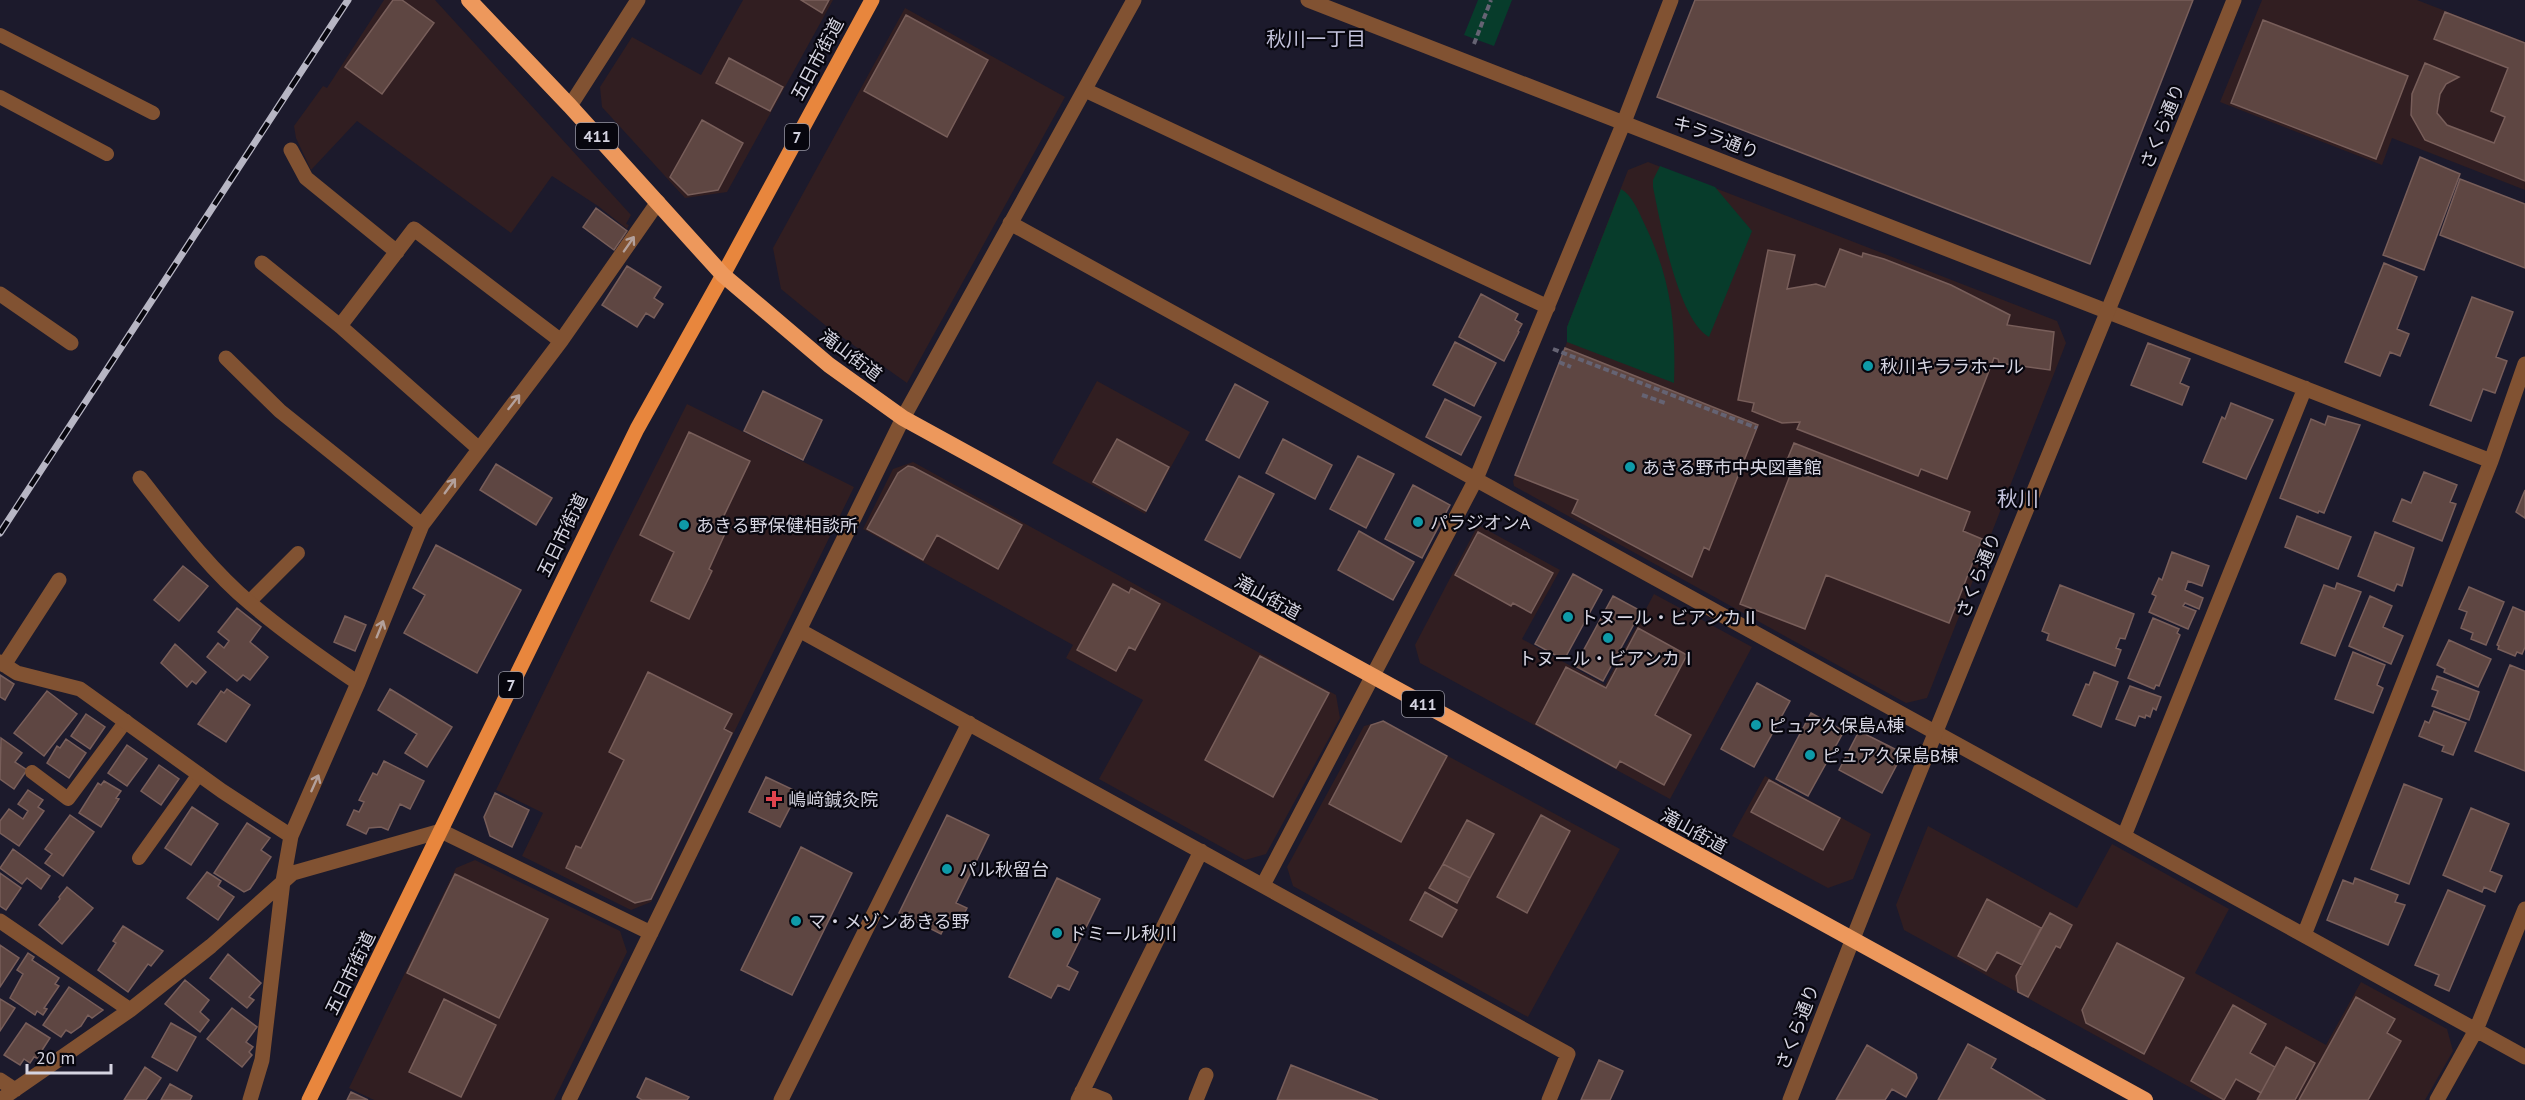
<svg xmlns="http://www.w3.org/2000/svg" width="2525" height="1100" viewBox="0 0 2525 1100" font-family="'PT Sans','Noto Sans JP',sans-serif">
<rect width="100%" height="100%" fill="#1c1a2c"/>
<!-- commercial -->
<path fill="#311e21" d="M384 0H435L631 215 626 224 629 225 627 229 598 206 552 176 511 233 357 121 311 170 296 138 294 126 323 86 327 88Z
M743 0H833L727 192 685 198 602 107 600 87 632 37 701 75Z
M2262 0H2417L2525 42V190L2392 138 2382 165 2220 102Z
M905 8 1065 97 907 383 825 325 781 289 773 248Z
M1648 162 2057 321 2066 343 1927 698 1906 703 1514 486 1513 481 1567 342V327L1628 170Z
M1097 381 1190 432 1145 514 1052 463Z
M687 404 854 487 651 902 631 910 522 856 543 813 496 790 611 554Z
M913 462 1336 695 1340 718 1266 854 1245 860 1099 779 1143 700 1066 658 1073 645 863 529 893 469Z
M1478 525 1560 570 1522 639 1605 685 1654 594 1752 647 1670 799 1420 663 1415 645Z
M1383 721 1620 849 1528 1017 1293 886 1287 867 1364 726Z
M1765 776 1871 834 1853 879 1828 888 1732 836Z
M1928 826 2077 908 2112 844 2229 909 2195 973 2326 1045 2361 982 2447 1029 2453 1051 2425 1100H2213L1904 930 1896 905Z
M475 860 620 931 627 952 554 1100H374L349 1088 456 868Z"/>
<!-- green -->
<path fill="#073c2b" d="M1478 0H1512L1494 46 1464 35Z
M1660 166 1715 187 1752 231 1709 337C1678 320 1660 221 1653 187V180Z
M1621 189C1632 195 1639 212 1644 223 1671 278 1676 323 1674 383L1567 342V327Z"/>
<!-- building -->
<path fill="#5e4642" stroke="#785e5a" stroke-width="1.5" d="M393 0H402L434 23 382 94 345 67Z
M801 0H829L822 13Z
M1695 0H2193L2090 264 1657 97Z
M2445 12 2525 43V181L2425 140 2411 115 2412 94 2425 63 2459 77 2446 84 2440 94 2437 113 2447 125 2494 143 2505 117 2491 111 2508 68 2434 39Z
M906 15 988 60 947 137 864 91Z
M2263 20 2408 76 2376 159 2231 103Z
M729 58 783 87 770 111 716 83Z
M702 120 743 143 718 190 688 195 670 177Z
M2420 157 2460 174 2424 270 2383 255Z
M2460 179 2525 204V268L2440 235Z
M596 208 627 231 614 250 583 227Z
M1840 249 1862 257 1863 253 1884 259 1951 285 2010 315 2007 325 2054 332 2050 370 1999 363 1998 359 1994 358 1947 479 1921 469 1918 476 1797 429 1800 422 1782 423 1752 411 1754 403 1738 400 1768 250 1795 255 1787 289 1816 284 1825 287Z
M2384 263 2417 277 2397 329 2409 334 2400 356 2390 352 2380 376 2345 362Z
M627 266 661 287 654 298 663 304 654 318 646 313 637 327 602 305Z
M1481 294 1518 314 1515 320 1522 324 1518 331 1519 332 1504 361 1459 337Z
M2472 297 2513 312 2496 357 2507 361 2495 393 2483 389 2471 421 2430 405Z
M1455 342 1496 363 1474 406 1433 385Z
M2148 343 2190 359 2180 383 2189 387 2182 405 2131 385Z
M1565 348 1758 425 1709 550 1704 547 1692 577 1572 513 1578 500 1515 475Z
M1235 384 1268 402 1239 458 1206 440Z
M763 391 822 420 803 460 744 431Z
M1445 399 1481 417 1461 455 1426 437Z
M2231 403 2273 420 2246 479 2203 462 2222 417 2225 419Z
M2328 416 2360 425 2324 513 2319 511 2318 513 2280 498 2311 419 2325 425Z
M689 432 750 461 720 524 728 527 709 569 712 571 689 619 651 601 674 552 640 535Z
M1117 439 1169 467 1146 511 1093 482Z
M1283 439 1332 465 1315 499 1266 473Z
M1794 443 1970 512 1963 531 1982 539 1949 623 1826 575 1805 629 1740 604 1791 473 1783 470Z
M1358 456 1394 474 1366 528 1330 509Z
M496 464 552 498 536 525 480 490Z
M908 466 913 467 1022 525 998 569 937 535 923 560 867 529 898 473Z
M2424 472 2457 485 2450 502 2456 504 2442 541 2393 521 2402 499 2411 503Z
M1239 476 1274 494 1240 558 1205 540Z
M1413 485 1450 505 1422 558 1385 539Z
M2525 490V518L2516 512Z
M2297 516 2351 537 2338 569 2285 547Z
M1359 531 1414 562 1393 600 1338 570Z
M1478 532 1553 573 1531 613 1513 603 1511 606 1455 575Z
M2375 532 2414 548 2402 586 2397 584 2394 591 2358 576Z
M436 545 521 590 477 673 404 633 425 595 413 588Z
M2172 552 2209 566 2202 586 2188 581 2185 590 2203 598 2199 609 2185 603 2183 606 2196 611 2188 629 2149 612 2156 596 2152 594 2159 578 2162 580Z
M183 566 208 586 179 621 154 600Z
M1573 574 1602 590 1564 660 1535 644Z
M2337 583 2361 592 2335 656 2301 643 2324 585 2335 589Z
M1113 584 1129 593 1131 588 1160 604 1135 650 1129 647 1116 671 1077 650Z
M2060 585 2134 614 2125 639 2120 638 2116 648 2121 650 2115 666 2047 640 2049 634 2042 631Z
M2469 587 2504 602 2486 645 2471 639 2473 633 2461 628 2467 612 2459 609Z
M1613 596 1641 611 1603 681 1575 666Z
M2370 596 2392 606 2383 627 2403 636 2391 664 2349 646Z
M2513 607 2525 612V647L2522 654 2517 652 2515 656 2498 649 2499 646 2497 645Z
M237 608 261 627 250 642 268 657 250 680 243 675 237 681 207 657 218 643 224 648 229 641 218 632Z
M345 616 366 625 355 651 334 642Z
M2153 618 2179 629 2177 633 2180 635 2159 686 2156 685 2154 689 2128 678Z
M1638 628 1687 655 1655 715 1691 735 1664 785 1620 761 1616 768 1536 724 1566 667 1606 688Z
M2449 640 2491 659 2478 687 2444 672 2445 669 2437 665Z
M175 644 206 672 196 684 192 681 187 687 161 663Z
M2353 652 2385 665 2377 685 2383 688 2373 713 2335 699Z
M1260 656 1329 693 1273 797 1205 760Z
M2510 665 2525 671V771L2475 751Z
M648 672 732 714 724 729 732 733 651 899 635 903 566 868 576 846 581 848 624 760 609 752Z
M2094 672 2118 682 2101 727 2073 715 2086 684 2089 685Z
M0 675 14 684 5 700 0 697Z
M2437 676 2479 692 2469 720 2432 706 2438 691 2432 689Z
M1757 683 1790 701 1754 767 1721 749Z
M2130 686 2161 697 2156 710 2153 708 2150 717 2146 715 2145 718 2139 716 2135 726 2116 719Z
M227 689 250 705 226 742 198 724 221 691 224 693Z
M390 689 452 727 427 767 405 753 417 734 378 710Z
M47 691 77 714 44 756 14 733Z
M2434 711 2466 723 2453 755 2442 751 2444 746 2419 736 2425 721 2429 723Z
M1811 713 1844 731 1808 796 1776 779Z
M86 714 105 727 90 749 71 736Z
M1383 721 1447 756 1401 842 1329 804 1371 725Z
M1859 731 1903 753 1882 793 1839 770Z
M1 738 22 753 15 762 27 770 14 789 0 779Z
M66 739 86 753 69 778 47 763 57 746 60 748Z
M127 745 147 759 127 786 108 773Z
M384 761 424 781 410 809 400 804 388 830 381 827 369 828 366 834 347 825 354 810 359 812 364 802 359 800 373 773 377 775Z
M159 765 179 779 161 805 141 791Z
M766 777 798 792 780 827 749 812Z
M1769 780 1840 818 1823 850 1751 812Z
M104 781 121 791 116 798 119 799 101 827 79 813 98 783 101 785Z
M2404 784 2442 799 2409 884 2371 869Z
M28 790 43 800 38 807 44 811 19 846 0 833V821L9 809 23 819 28 811 18 804Z
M495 793 529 810 512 847 490 836 484 817Z
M192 807 218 824 191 865 165 848Z
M2471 808 2509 824 2490 871 2502 876 2495 892 2484 887 2482 892 2443 875Z
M70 815 94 832 63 876 45 863 52 854 45 849Z
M947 815 989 835 956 903 967 908 957 927 947 922 941 934 899 913Z
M1541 815 1570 831 1527 913 1497 897Z
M1467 820 1494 834 1470 878 1443 864Z
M247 823 270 838 261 850 271 857 250 889 244 892 214 873Z
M801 847 852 873 792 995 741 970Z
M13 849 50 876 41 889 27 878 22 884 0 868Z
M1443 864 1470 878 1457 903 1429 888Z
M207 872 221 881 218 886 234 897 218 920 187 898Z
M0 873 21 888 6 910 0 906Z
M455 874 548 919 499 1018 407 973Z
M1057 878 1100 899 1067 966 1078 972 1069 990 1058 985 1051 998 1009 977Z
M2355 878 2398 895 2395 902 2405 905 2388 945 2327 920 2343 880 2353 884Z
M67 887 93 908 62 944 39 925 60 899 59 897Z
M2448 890 2485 906 2449 991 2435 985 2439 975 2415 965Z
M1425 892 1457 910 1442 937 1410 920Z
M1987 899 2041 928 2022 965 1997 952 1986 971 1958 956Z
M2050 913 2072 925 2060 948 2056 946 2028 997 2018 992 2016 976Z
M123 926 163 951 151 966 148 964 128 992 98 970 116 943 113 941Z
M2117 943 2184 978 2144 1054 2086 1023 2082 1010Z
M0 945 19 958 0 987Z
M28 953 34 957 32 960 59 978 55 984 59 986 44 1008 47 1009 43 1015 37 1011 35 1015 10 998 23 974 17 970Z
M228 954 261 983 249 997 254 1000 247 1008 210 978Z
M185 980 209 1000 200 1012 209 1020 200 1032 165 1004Z
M69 987 103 1010 92 1018 88 1015 81 1026 71 1033 66 1030 61 1037 43 1025Z
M2356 997 2395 1019 2387 1033 2401 1041 2368 1100H2299Z
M0 999 15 1008 0 1031Z
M444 999 496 1025 461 1097 409 1072Z
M2233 1005 2266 1024 2250 1053 2275 1067 2261 1093 2236 1079 2224 1100 2191 1081Z
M232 1008 257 1027 246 1042 253 1047 249 1052 252 1055 242 1067 207 1039Z
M26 1023 50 1038 37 1058 34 1057 30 1063 24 1059 20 1065 4 1055Z
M171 1023 196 1037 177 1071 152 1057Z
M1968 1044 1996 1059 1991 1068 2045 1100H1938Z
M1867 1045 1916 1074 1917 1078 1906 1097 1892 1089 1885 1100H1836Z
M2286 1047 2315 1063 2295 1100H2257Z
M1599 1060 1623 1071 1610 1100H1581Z
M1291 1065 1378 1100H1277Z
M145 1067 161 1078 146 1100H124Z
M646 1078 689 1097 687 1100H642L637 1097Z
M170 1084 192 1096 190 1100H161Z
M351 1092 368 1100H347Z"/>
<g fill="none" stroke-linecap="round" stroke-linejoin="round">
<!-- path -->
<path stroke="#656373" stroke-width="4" stroke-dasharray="6 3" stroke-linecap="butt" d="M1474 44 1491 0
M1553 349 1757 428
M1559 362 1571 367
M1642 395 1665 403"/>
<!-- service -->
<path stroke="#815232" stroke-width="14" d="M0 35 153 113
M0 97 107 154
M249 602 298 553
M32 772 68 799 126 721
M139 858 199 774"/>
<!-- minor -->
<path stroke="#815232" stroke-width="15" d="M1308 0 2491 461
M1085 90 1548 307
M570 106 638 0
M291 150 306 178 397 252
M1010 223 2525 1057
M262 263 340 326 478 448
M0 294 71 343
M340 326 414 229 561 341
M226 358 280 411 422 525
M140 478C174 521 208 568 250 603 284 632 321 658 358 683
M799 630 1568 1054 1549 1100
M0 662 17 673 80 689 222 791 291 836
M4 665 59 580
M2124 836 2305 388
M1263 885 1476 479 1624 122 1671 0
M0 921 130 1010
M2304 935 2491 461 2525 364
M0 1080 15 1090
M1082 1091 1105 1100
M0 1100 130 1010 211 946 293 873 441 831 651 933
M250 1100 262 1060 283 881 291 836 358 683 422 525 561 341 658 202
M569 1100 903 418 1134 0
M781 1100 969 723
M1078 1100 1201 851
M1196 1100 1206 1075
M2437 1100 2476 1030 2525 909"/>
<!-- tertiary -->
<path stroke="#815232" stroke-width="15" d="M1790 1100C1932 731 2087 367 2234 0"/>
<!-- primary -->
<path stroke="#e8863d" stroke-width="15" d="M309 1100 637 429 723 275 872 0"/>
<!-- trunk -->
<path stroke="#ed985c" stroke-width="16" d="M469 0 570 106 723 275 829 365 903 418 2145 1100"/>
<defs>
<path id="rail" d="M0 533 348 0"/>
</defs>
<!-- rail casing -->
<use href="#rail" stroke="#b7b6c4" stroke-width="7"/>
<!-- rail -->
<use href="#rail" stroke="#07060e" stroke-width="4.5" stroke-dasharray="14" stroke-linecap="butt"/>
</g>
<!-- one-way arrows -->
<defs><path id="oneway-shaft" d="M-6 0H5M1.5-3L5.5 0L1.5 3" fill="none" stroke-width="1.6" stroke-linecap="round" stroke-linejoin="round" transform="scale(1.5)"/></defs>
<g stroke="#b3a09b">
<use href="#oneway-shaft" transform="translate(629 244) rotate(-55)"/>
<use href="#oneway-shaft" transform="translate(514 402) rotate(-52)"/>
<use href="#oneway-shaft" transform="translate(450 486) rotate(-54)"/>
<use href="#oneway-shaft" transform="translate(380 629) rotate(-68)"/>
<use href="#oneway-shaft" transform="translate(315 783) rotate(-66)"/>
</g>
<!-- markers -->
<g fill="#0f9aa8" stroke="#07060e" stroke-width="2">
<circle cx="1868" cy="366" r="6"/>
<circle cx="1630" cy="467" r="6"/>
<circle cx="1418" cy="522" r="6"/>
<circle cx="684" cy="525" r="6"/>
<circle cx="1568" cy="617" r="6"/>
<circle cx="1608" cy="638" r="6"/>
<circle cx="1756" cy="725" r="6"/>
<circle cx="1810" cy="755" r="6"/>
<circle cx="947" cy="869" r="6"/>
<circle cx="796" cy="921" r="6"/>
<circle cx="1057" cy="933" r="6"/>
</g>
<path fill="#e0444e" stroke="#07060e" stroke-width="2" d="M771 790h6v6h6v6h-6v6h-6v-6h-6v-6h6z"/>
<g text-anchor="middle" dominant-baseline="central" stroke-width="4.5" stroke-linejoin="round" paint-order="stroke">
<!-- shield labels -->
<g fill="#07060e" stroke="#9796a2" stroke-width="1.5">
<rect x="576" y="123" width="42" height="26" rx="4.5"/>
<rect x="785" y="124" width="24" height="26" rx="4.5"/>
<rect x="499" y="672" width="24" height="26" rx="4.5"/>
<rect x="1402" y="691" width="42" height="26" rx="4.5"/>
</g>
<g font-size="16" font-weight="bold" fill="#d5d4e1">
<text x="597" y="136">411</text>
<text x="797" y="137">7</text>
<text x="511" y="685">7</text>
<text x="1423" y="704">411</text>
</g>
<!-- street labels -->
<g font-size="18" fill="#d5d4e1" stroke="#07060e">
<text transform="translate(817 59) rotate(-62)">五日市街道</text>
<text transform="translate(2162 126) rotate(-68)">さくら通り</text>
<text transform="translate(1716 137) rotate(21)">キララ通り</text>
<text transform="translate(851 355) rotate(37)">滝山街道</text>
<text transform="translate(562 535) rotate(-64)">五日市街道</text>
<text transform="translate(1978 575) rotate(-68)">さくら通り</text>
<text transform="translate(1268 597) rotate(29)">滝山街道</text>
<text transform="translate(1694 831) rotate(29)">滝山街道</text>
<text transform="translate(350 973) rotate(-64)">五日市街道</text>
<text transform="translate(1797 1027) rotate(-69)">さくら通り</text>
</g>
<!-- poi labels -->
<g font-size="18" fill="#d5d4e1" stroke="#07060e" text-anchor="start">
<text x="1880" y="366">秋川キララホール</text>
<text x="1642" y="467">あきる野市中央図書館</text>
<text x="1430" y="522">パラジオンA</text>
<text x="696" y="525">あきる野保健相談所</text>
<text x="1580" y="617">トヌール・ビアンカⅡ</text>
<text x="1608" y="658" text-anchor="middle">トヌール・ビアンカⅠ</text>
<text x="1768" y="725">ピュア久保島A棟</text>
<text x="1822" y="755">ピュア久保島B棟</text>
<text x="788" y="799">嶋﨑鍼灸院</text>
<text x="959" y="869">パル秋留台</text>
<text x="808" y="921">マ・メゾンあきる野</text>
<text x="1069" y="933">ドミール秋川</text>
</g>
<!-- neighbourhood labels -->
<g font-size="20" fill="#c3c2db" stroke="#07060e">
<text x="1316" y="39">秋川一丁目</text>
</g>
<!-- quarter labels -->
<g font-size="21" fill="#c3c2db" stroke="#07060e">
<text x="2018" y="498">秋川</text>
</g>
</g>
<!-- scale -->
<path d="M27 1064v9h84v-9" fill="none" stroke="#d5d4e1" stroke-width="3"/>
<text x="36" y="1064" font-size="18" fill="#d5d4e1" stroke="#07060e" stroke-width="4.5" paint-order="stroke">20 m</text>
</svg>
